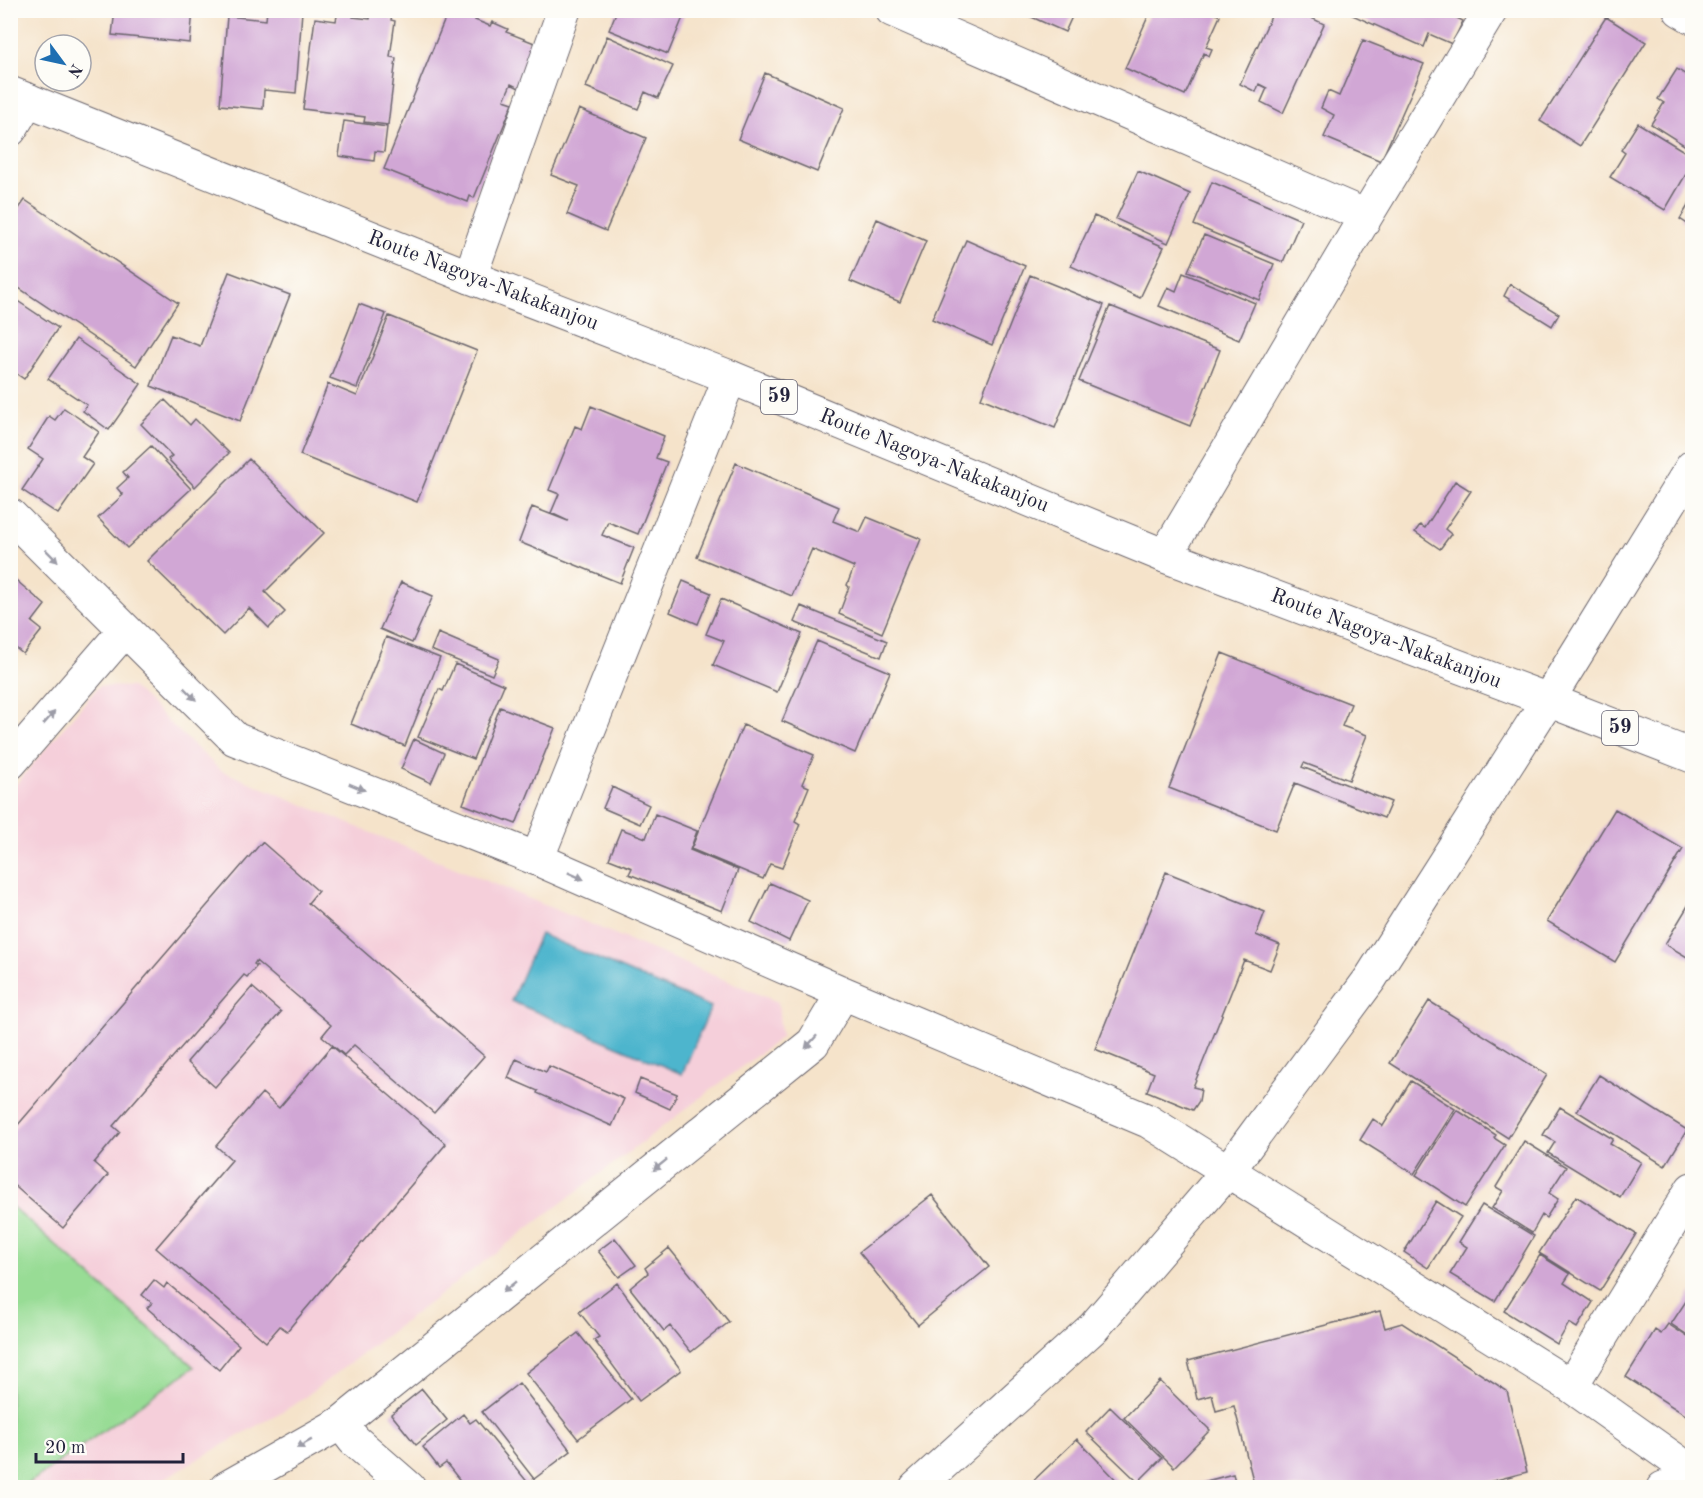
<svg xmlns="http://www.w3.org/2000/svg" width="1703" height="1498" viewBox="0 0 1703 1498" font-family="'Old Standard TT',serif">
<rect width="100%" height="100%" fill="#fdfcf7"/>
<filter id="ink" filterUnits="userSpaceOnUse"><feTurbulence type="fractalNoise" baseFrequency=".0167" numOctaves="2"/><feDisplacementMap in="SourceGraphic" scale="12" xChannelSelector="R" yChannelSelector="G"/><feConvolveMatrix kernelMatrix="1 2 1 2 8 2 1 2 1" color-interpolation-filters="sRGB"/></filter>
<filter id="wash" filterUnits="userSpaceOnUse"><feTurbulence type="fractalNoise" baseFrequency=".008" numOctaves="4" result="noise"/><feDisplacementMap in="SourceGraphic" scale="24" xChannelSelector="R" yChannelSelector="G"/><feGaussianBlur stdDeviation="1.35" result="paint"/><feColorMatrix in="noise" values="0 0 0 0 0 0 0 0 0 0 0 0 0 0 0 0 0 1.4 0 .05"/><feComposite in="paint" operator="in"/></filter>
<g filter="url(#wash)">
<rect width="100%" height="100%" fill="#f5e3ca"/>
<!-- built -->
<path fill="#f5cfda" d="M99 686 132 687 220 770 778 1002 781 1037 297 1403 149 1487 11 1488V790Z"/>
<!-- green -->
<path fill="#98dc95" stroke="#5d7f68" stroke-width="1.5" d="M10 1205 194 1367 22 1488 10 1487Z"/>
<!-- water -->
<path fill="#4eb5cd" stroke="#386c84" stroke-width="1.5" d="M540 934 711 1007 682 1074 511 1001Z"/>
<g id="blocks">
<!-- building -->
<path fill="#d1a7d5" d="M115 10H193L190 43 112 35Z
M267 10 302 11 296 93 264 90 263 109 220 105 227 16 266 20Z
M463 10 477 16 475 20 490 26 492 22 508 29 506 32 537 44 519 88 511 84 504 100 513 103 474 198 470 196 468 202 384 169 447 14 453 16 455 11 462 14Z
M617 10H686L668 54 609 30Z
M1016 10H1075L1065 32Z
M1151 10H1208L1220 16 1206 47 1212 49 1209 56 1204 53 1185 95 1125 68Z
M1274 10H1295L1324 24 1283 113 1261 102 1267 88 1259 84 1256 92 1240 84Z
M1352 10H1441L1463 21 1452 44 1429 34 1424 47 1350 14Z
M1452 10H1475L1470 20Z
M338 11 353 13V17L370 19 371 12 392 14 391 20 395 21 390 57 396 58 388 125 364 122 365 117 303 109 315 18 336 21Z
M1606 17 1646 42 1580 146 1540 121Z
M607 36 673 66 658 98 645 92 638 109 586 87Z
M1363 40 1424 64 1381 161 1324 137 1334 115 1321 108 1328 91 1339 96Z
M1677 69 1692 79V150L1651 124 1664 103 1658 99Z
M765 73 844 108 817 172 738 139Z
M579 109 646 138 606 231 567 214 579 186 551 175Z
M344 121 387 127 384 152 375 151 374 161 339 156Z
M1638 123 1692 156V164L1665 210 1610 177 1625 153 1621 150Z
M1138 171 1190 194 1168 243 1116 219Z
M1212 182 1301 220 1283 262 1194 225Z
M1692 199V227L1680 219Z
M25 200 178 303 136 366 10 282V221Z
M1094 216 1164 247 1140 298 1071 266Z
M877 219 926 241 900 302 850 281Z
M1204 235 1274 264 1259 300 1188 271Z
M966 240 1025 266 992 345 932 319Z
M229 272 290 295 240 421 151 386 171 335 200 346Z
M1183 273 1255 303 1239 340 1159 306 1168 287 1176 291Z
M1030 275 1104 305 1055 428 981 398Z
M1510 284 1559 314 1552 326 1504 296Z
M10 296 58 328 24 379 10 369Z
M359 304 386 314 357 388 330 378Z
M1110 306 1220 350 1190 426 1079 381Z
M389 316 477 351 417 502 300 455 328 384 357 396Z
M76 339 141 384 109 430 83 411 87 405 48 379Z
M165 400 190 425 195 419 229 453 195 487 168 459 172 456 141 424Z
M591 406 664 436 656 458 667 462 638 534 608 522 602 535 634 548 620 583 519 542 532 507 568 521 551 513 559 494 549 490 575 426 582 429Z
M64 408 99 432 82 457 93 464 58 514 22 490 43 459 28 449 49 416 55 420Z
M151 446 191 489 127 548 98 518 123 495 117 488 128 478 123 472Z
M249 459 324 533 265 592 285 612 269 628 249 608 223 635 147 561Z
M736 463 839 507 833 521 860 532 867 517 921 539 882 633 839 614 849 587 847 585 854 567 812 549 792 596 697 557Z
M1455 481 1471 491 1445 529 1451 534 1440 549 1415 532 1420 525 1425 528Z
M10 575 45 605 32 622 42 630 23 654 12 645 10 647Z
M683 581 711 593 698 624 670 612Z
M401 582 433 596 412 643 380 629Z
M721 599 802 634 777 692 713 665 724 641 706 634Z
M801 606 887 641 881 657 794 622Z
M438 633 499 659 492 675 431 650Z
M386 637 440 658 405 746 351 724Z
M817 641 890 672 855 753 782 721Z
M1222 653 1351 704 1342 726 1367 735 1349 780 1304 763 1302 767 1391 802 1384 818 1295 783 1276 830 1169 788Z
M455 664 504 685 473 759 418 737 439 689 443 691Z
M500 707 555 728 516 824 463 804Z
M743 725 814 755 802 784 809 787 795 821 800 824 782 868 770 864 763 879 691 849Z
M414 739 444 753 431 783 401 769Z
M612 787 649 805 640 824 603 808Z
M1615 809 1683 849 1615 962 1547 921Z
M655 814 697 831 690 850 738 870 722 911 629 874 632 868 609 859 621 829 646 838Z
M262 842 318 891 308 903 484 1056 434 1113 354 1045 344 1055 322 1036 331 1025 256 961 254 964 257 966 247 977 244 975 113 1126 120 1132 94 1163 108 1175 63 1228 10 1182V1134Z
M1166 872 1265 912 1256 935 1280 945 1270 970 1244 960 1193 1087 1201 1089 1199 1101 1193 1110 1147 1091 1154 1073 1095 1049Z
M770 883 808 900 789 941 751 922Z
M1692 899V960L1665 944Z
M252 987 281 1012 215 1087 187 1062Z
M1429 1001 1547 1075 1508 1138 1390 1063Z
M332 1046 446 1144 287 1331 280 1326 266 1342 156 1248 232 1160 216 1146 262 1093 279 1108Z
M516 1059 546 1072 549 1066 624 1099 612 1126 537 1093 538 1091 508 1078Z
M1599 1075 1687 1130 1665 1166 1577 1111Z
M640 1079 677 1094 670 1109 635 1093Z
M1411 1081 1455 1109 1414 1174 1360 1140 1373 1119 1383 1126Z
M1560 1107 1613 1139 1610 1144 1641 1162 1620 1197 1548 1153 1555 1142 1543 1135Z
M1457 1110 1496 1135 1494 1138 1505 1145 1465 1207 1416 1175Z
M1524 1141 1566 1167 1549 1193 1558 1199 1546 1218 1542 1215 1532 1233 1492 1208 1503 1191 1496 1187Z
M932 1195 989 1267 918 1325 859 1252Z
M1576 1196 1636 1234 1600 1291 1539 1253Z
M1436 1201 1461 1217 1428 1268 1404 1252Z
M1482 1205 1534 1236 1495 1301 1450 1274 1467 1247 1459 1242Z
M615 1238 636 1265 619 1277 598 1251Z
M669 1248 729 1322 691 1352 670 1326 664 1331 630 1288 648 1273 645 1268Z
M1540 1255 1570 1274 1564 1283 1593 1302 1577 1328 1569 1323 1557 1344 1504 1311Z
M154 1280 164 1288 167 1283 239 1345 219 1370 147 1308 152 1303 142 1295Z
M617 1283 681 1370 639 1401 594 1340 599 1337 579 1312Z
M1692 1292V1338L1671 1324Z
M1380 1311 1385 1328 1402 1323 1507 1391 1527 1472 1466 1488H1255L1234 1406 1216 1411 1212 1395 1197 1399 1188 1361Z
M1668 1324 1692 1340V1415L1690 1418 1626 1377 1655 1330 1661 1334Z
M578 1333 631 1399 578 1439 526 1373Z
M1160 1381 1210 1430 1174 1467 1124 1418Z
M519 1383 571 1451 534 1479 482 1412Z
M422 1389 447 1420 416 1445 391 1414Z
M1110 1407 1162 1458 1138 1482 1086 1432Z
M463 1414 470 1423 476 1419 529 1484 526 1488H466L446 1463 439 1468 423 1447Z
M1077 1439 1124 1488H1036L1031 1483Z
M1233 1474 1237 1488H1185L1184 1487Z"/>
</g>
</g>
<g filter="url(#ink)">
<use href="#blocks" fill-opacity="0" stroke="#6c666d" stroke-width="1.5"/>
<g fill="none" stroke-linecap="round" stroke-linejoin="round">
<defs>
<path id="minor" d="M892 10 1366 216
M1680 10 1692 17
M10 130 28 100
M470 277 564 10
M10 515 235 739 537 859 843 993 1148 1121 1571 1386 1692 1472
M1165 556 1366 216 1491 10
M10 763 125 630
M537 859 730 377
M1571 1386 1692 1189
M341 1423 354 1440 409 1488
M226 1488 341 1423 813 1043 843 993
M1663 1488 1692 1480"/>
<path id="tertiary" d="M916 1488 1094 1327 1228 1171 1370 979 1548 700 1692 467"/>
<path id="primary" d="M10 93 470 277 730 377 1165 556 1548 700 1692 756"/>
</defs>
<!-- minor casing -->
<use href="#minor" stroke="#6c666d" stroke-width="35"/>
<!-- tertiary casing -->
<use href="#tertiary" stroke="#6c666d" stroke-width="35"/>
<!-- primary casing -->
<use href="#primary" stroke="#6c666d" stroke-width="35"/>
<!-- minor -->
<use href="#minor" stroke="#fff" stroke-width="33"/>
<!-- tertiary -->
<use href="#tertiary" stroke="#fff" stroke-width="33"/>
<!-- primary -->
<use href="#primary" stroke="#fff" stroke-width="33"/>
</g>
<!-- one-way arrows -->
<defs><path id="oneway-solid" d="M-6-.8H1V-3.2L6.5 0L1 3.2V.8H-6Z" transform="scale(1.5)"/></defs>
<g fill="#9c9ca7">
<use href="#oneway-solid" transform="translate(52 556) rotate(45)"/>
<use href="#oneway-solid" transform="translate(190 694) rotate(45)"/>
<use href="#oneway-solid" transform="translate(49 718) rotate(-49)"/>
<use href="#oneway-solid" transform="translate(357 787) rotate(22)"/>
<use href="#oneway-solid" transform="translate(576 876) rotate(24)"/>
<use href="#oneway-solid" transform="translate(811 1042) rotate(132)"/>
<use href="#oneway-solid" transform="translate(660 1165) rotate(141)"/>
<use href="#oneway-solid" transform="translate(509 1287) rotate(141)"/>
<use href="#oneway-solid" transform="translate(304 1444) rotate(151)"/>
</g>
</g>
<g text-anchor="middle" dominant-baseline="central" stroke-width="4.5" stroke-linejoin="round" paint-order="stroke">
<!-- shield labels -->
<g fill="#fdfcf7" stroke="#646373" stroke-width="1.5">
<rect x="761" y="380" width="36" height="34" rx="4.5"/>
<rect x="1602" y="711" width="36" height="34" rx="4.5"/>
</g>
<g font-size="20" font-weight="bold" fill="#22223b">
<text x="779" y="397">59</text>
<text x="1620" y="728">59</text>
</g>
<!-- street labels -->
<g font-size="21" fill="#22223b" stroke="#fdfcf7">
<text transform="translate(483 281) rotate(21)">Route Nagoya-Nakakanjou</text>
<text transform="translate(934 461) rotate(22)">Route Nagoya-Nakakanjou</text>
<text transform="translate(1386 639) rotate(21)">Route Nagoya-Nakakanjou</text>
</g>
</g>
<!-- margin -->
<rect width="1703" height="1498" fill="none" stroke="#fdfcf7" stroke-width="36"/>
<!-- north arrow -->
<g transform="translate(63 63) rotate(123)"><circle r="28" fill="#fdfcf7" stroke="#a5a5ac" stroke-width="1.5"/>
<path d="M0-4.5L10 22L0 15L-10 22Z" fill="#1f6fb2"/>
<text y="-9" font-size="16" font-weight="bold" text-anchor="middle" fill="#22223b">N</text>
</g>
<!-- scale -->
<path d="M36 1453v9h147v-9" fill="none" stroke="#22223b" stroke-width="3"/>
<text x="45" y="1453" font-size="18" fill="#22223b" stroke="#fdfcf7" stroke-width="4.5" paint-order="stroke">20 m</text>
</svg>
